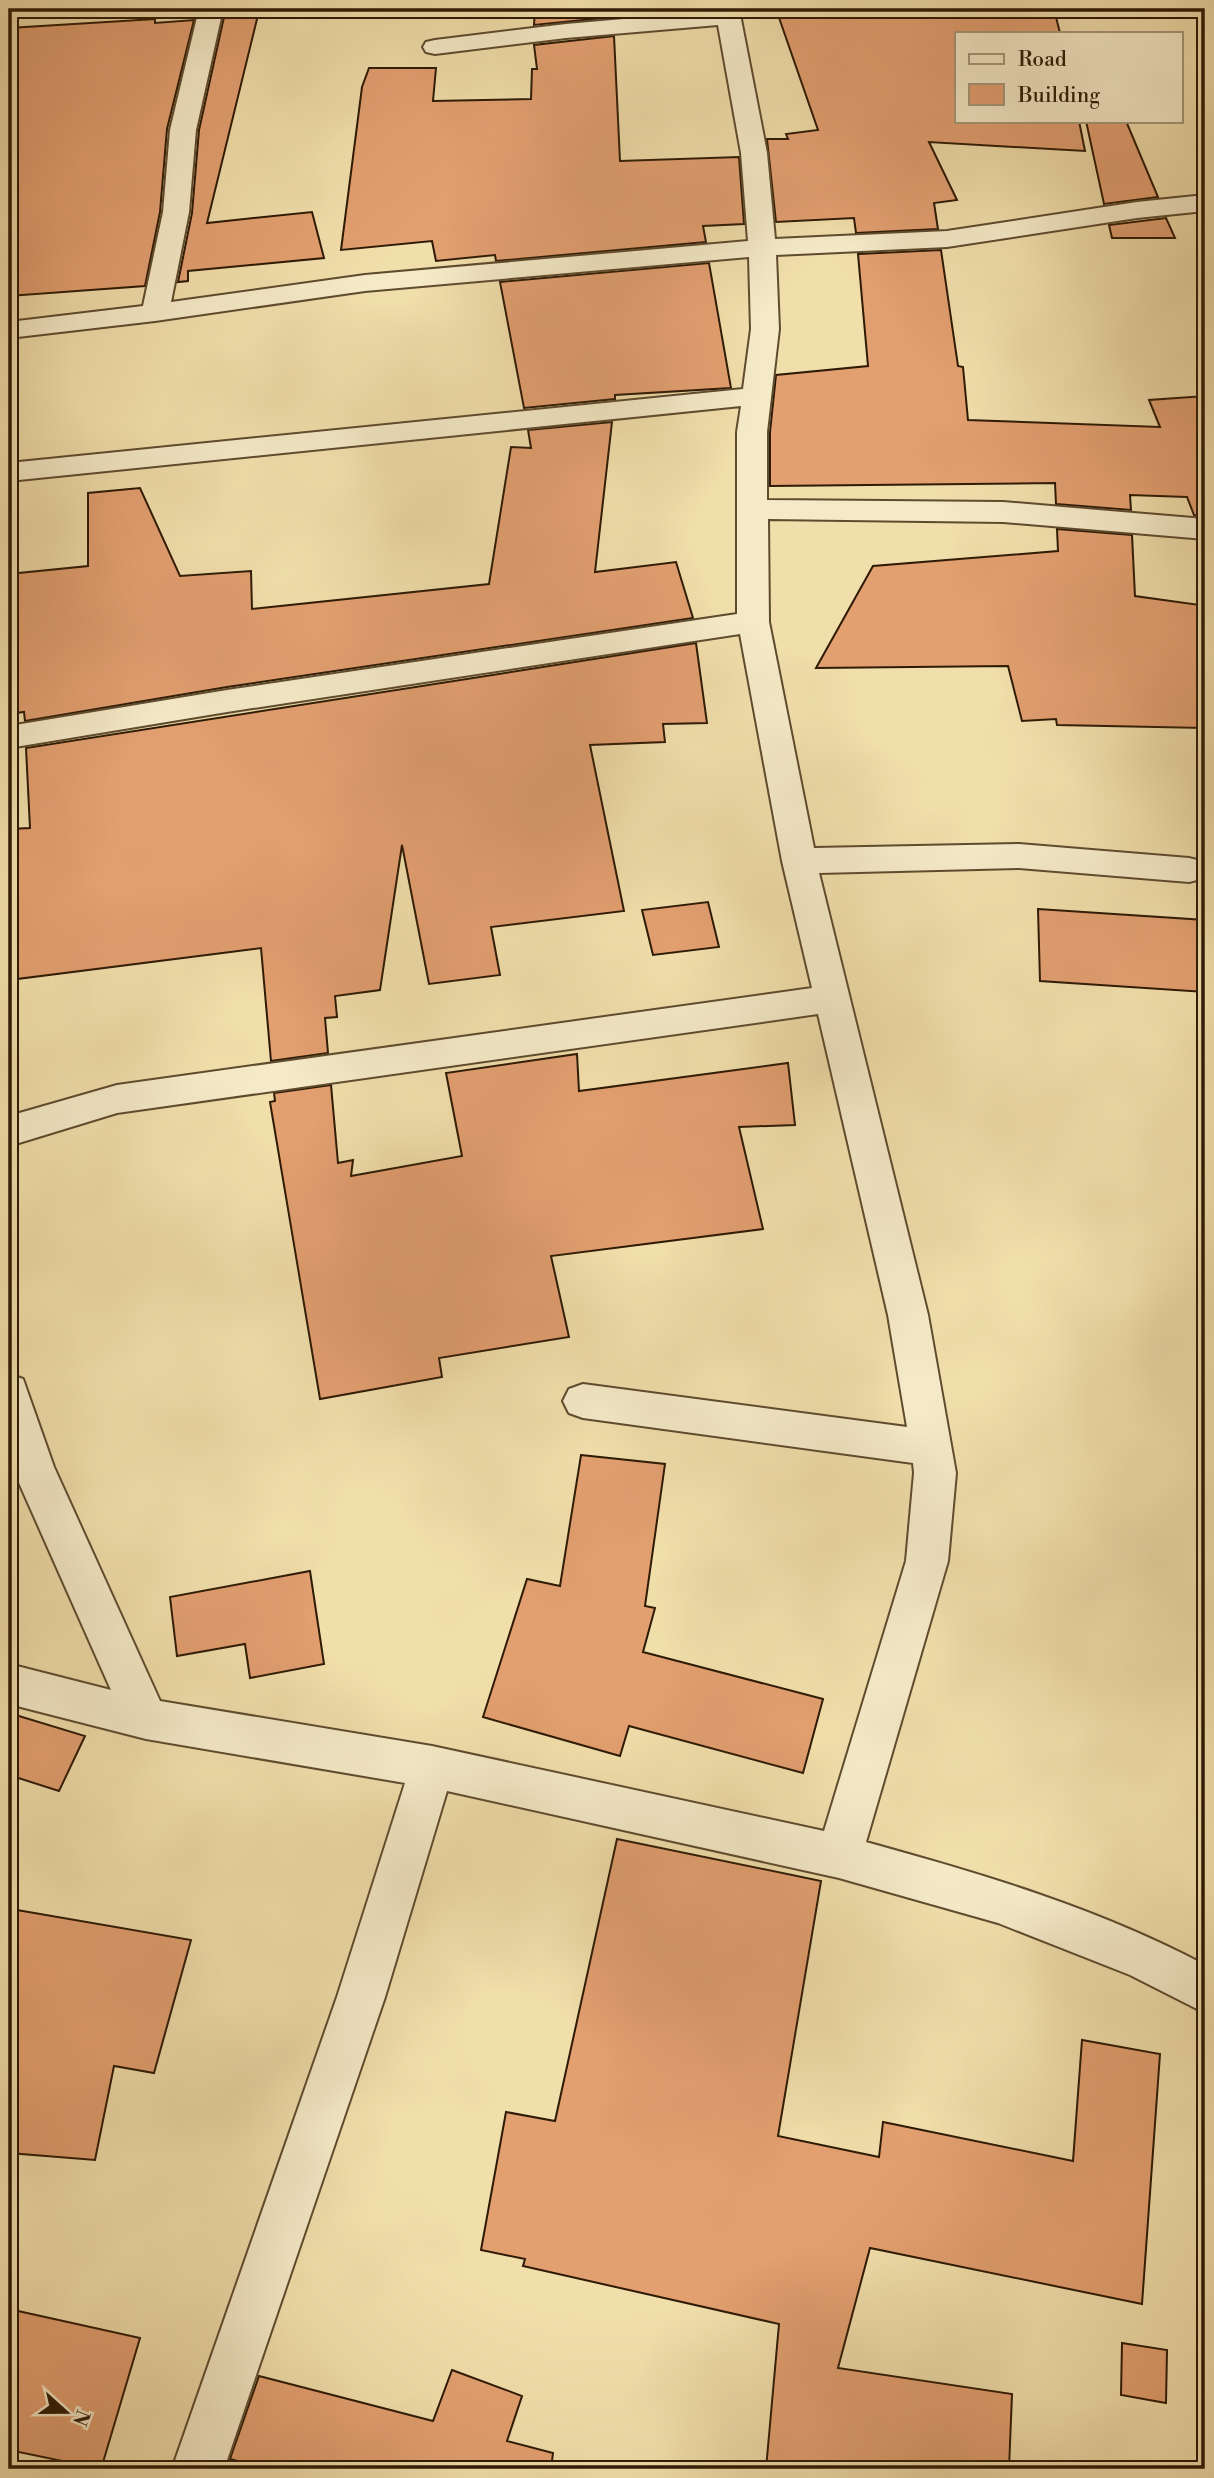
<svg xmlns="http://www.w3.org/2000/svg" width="1214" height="2478" viewBox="0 0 1214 2478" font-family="'Libre Bodoni',serif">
<rect width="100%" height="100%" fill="#f0deab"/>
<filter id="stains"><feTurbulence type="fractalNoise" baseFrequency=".00286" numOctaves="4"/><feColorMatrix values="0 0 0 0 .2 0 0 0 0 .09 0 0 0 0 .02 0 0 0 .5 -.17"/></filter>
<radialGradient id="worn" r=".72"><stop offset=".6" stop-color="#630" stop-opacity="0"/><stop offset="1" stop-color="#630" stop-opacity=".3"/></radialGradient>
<!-- building -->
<path fill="#e29f70" stroke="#2e1a05" stroke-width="2" d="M535 9H613V17L534 25Z
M776 9H945L946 14 1055 13 1060 33H957V121H1079L1085 151 929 142 957 200 934 203 938 229 856 233 854 218 776 222 767 139H788L786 134 818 130Z
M258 15 207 223 312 212 324 258 188 271V281L178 282 192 213 199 130 224 17Z
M155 19V23L194 20 167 129 160 212 145 286 9 296V28Z
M614 36 620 161 739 157 744 224 703 226 706 242 496 261 495 255 436 261 432 241 341 250 362 87 369 68H436L433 101 531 99 532 69H537L534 45Z
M1086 121H1126L1158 197 1104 204Z
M1166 218 1175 238H1112L1109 225Z
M941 250 958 366 963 367 968 420 1160 427 1149 400 1205 396V516L1194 515 1187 497 1130 495 1131 510 1056 504 1055 483 770 486V432L776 375 868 366 858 254Z
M709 263 731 388 615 395V399L524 408 500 282Z
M612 422 595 572 676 562 693 618 227 687 25 721 24 712 9 714V574L88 566V493L140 488 180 576 251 571 252 609 489 584 511 447 531 448 528 430Z
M1057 529 1132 535 1135 596 1200 605 1199 612 1205 613V728L1057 725 1056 719 1022 721 1008 666 816 668 873 566 1058 551Z
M696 643 707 723 663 724 665 742 590 745 624 911 491 927 500 975 429 984 402 845 380 990 335 996 337 1017 325 1018 328 1053 271 1061 261 948 9 980V829L30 828 26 748Z
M708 902 719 947 653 955 642 910Z
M1038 909 1205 920V992L1040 981Z
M577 1054 579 1091 788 1063 795 1125 739 1127 763 1229 551 1256 569 1337 439 1358 442 1377 320 1399 270 1102 275 1101 274 1093 331 1085 338 1163 353 1160 351 1176 462 1156 446 1073Z
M581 1455 665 1464 645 1606 655 1608 643 1652 823 1699 803 1773 629 1726 620 1756 483 1717 527 1579 560 1586Z
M310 1571 324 1664 250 1678 245 1644 177 1656 170 1597Z
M9 1713 85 1736 59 1791 9 1775Z
M617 1839 821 1881 778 2136 879 2157 883 2122 1073 2161 1082 2040 1160 2054 1142 2304 870 2248 838 2368 1012 2394 1009 2469H766L779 2324 523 2266 525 2259 481 2250 506 2112 555 2121Z
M17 1910 191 1940 154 2073 114 2066 95 2160 9 2153V1936Z
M9 2309 140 2338 101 2469 9 2450Z
M1122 2343 1167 2350 1166 2403 1121 2395Z
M452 2370 522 2396 507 2441 553 2453 551 2469H268L230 2459 259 2376 433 2421Z"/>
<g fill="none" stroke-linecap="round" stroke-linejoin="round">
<defs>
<path id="minor" d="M199 9H223L196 130 189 212 171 302 365 275 748 241 741 153 718 25 566 38 435 54 426 52 423 47 426 42 435 40 566 24 739 9 767 153 775 239 947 231 1137 202 1205 195V211L1137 218 947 247 776 255 779 329 767 432V500L1003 502 1205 519V539L1003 522 768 519 769 622 814 848 1019 844 1189 858 1201 861 1205 868 1201 879 1189 882 1019 868 819 873 928 1315 956 1473 948 1561 866 1842C982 1874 1098 1908 1205 1965V2013L1130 1975 998 1923 839 1878 447 1791 385 1997 224 2469H172L337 1997 405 1783 146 1739 9 1704V1664L111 1690 12 1467 9 1455V1374L23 1379 54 1467 160 1701 432 1746 824 1831 906 1561 914 1473 913 1463 583 1418 569 1413 563 1401 569 1389 583 1384 907 1427 888 1315 818 1014 117 1113 9 1146V1116L117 1085 812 988 782 861 740 634 227 712 9 748V726L227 690 737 614V432L741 406 9 481V463L743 389 751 329 749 257 365 291 155 321 9 338V322L143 306 163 212 170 130Z"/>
</defs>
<!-- minor casing -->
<use href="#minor" stroke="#5e4b2e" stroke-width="4"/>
<!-- minor -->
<use href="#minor" fill="#f5eac8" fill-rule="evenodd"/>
</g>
<!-- margin -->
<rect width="1214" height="2478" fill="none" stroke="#f0deab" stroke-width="35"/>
<rect x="10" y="10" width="1193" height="2457" fill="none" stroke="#2e1a05" stroke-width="3.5"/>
<rect x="18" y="18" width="1179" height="2443" fill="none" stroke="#2e1a05" stroke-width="2"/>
<!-- legend -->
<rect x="955" y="32" width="228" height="91" fill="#f5eac8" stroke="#a5977a" stroke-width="2"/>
<rect x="969" y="54" width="35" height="10" fill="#f5eac8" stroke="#a5977a" stroke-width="2"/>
<text x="1018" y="66" font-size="21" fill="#2e1a05">Road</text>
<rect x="969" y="84" width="35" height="21" fill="#e29f70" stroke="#a5977a" stroke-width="2"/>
<text x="1018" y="102" font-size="21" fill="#2e1a05">Building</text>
<!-- north arrow -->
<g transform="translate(66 2412) rotate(111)" stroke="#f5eac8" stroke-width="5" paint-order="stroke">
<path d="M0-5L12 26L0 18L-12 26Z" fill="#2e1a05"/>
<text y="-10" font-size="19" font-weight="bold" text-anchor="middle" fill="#2e1a05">N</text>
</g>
<rect width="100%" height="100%" filter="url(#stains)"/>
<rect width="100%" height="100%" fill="url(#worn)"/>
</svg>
